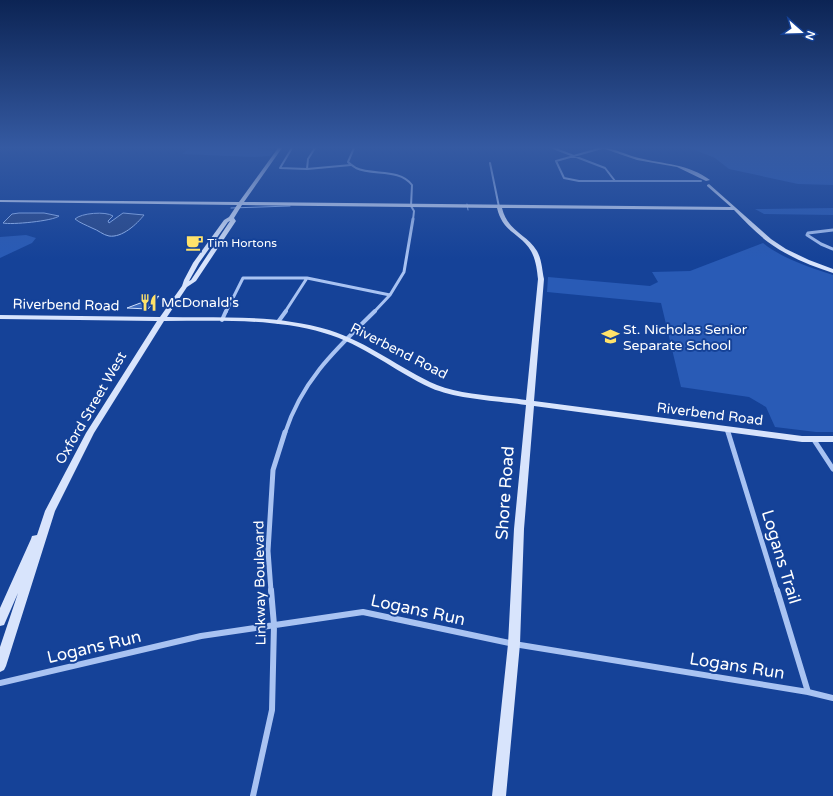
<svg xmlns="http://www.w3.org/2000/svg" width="833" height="796" viewBox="0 0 833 796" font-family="'Varela Round',sans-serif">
<rect width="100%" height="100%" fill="#154298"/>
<!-- green -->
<path fill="#295bb6" d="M190 148H256L274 151 270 156 254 157 182 154Z
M690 148H833V185L798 184 729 169 715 158Z
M833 208V215L764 214 755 209Z
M26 235 36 238 32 243 0 258V237Z
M763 243C783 259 809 267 833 275V432H816L775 427 766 407 749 397 681 387 661 303 547 292 548 277 650 286 658 282 652 272 690 271Z"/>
<!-- water -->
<path fill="#29498a" stroke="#9bbcf5" d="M19 213H44L59 216C53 221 11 225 3 223L12 214Z
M123 213 144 215C137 224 122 238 109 236 103 235 98 230 92 228 86 225 80 223 75 219 81 213 106 211 113 216L108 221 109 223Z"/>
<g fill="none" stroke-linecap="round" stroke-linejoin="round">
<!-- stream -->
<path stroke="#9bbcf5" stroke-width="1" d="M467 204 468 210
M231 208 290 206"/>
</g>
<!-- building -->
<path fill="#3a69be" stroke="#d0e0fc" d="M159 296 148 309 127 308Z"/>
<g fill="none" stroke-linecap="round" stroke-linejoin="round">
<!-- street-far4 -->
<path stroke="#a9c3f2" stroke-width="2" d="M292 148 280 168 307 169 308 159 315 148
M354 148 348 162C350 164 353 166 356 168 373 176 399 168 412 185L411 206 414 211 413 220
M553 148 605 168 615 181
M602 148 556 161 564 178 579 181H701
M490 163 499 207
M307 169 351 165"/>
<!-- street-far3 -->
<path stroke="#a9c3f2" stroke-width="3" d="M833 230 808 233 807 235 821 244 833 249
M307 278 390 295
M226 312 243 278H307L285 312
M374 312 390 295 404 272 413 219"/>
<!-- street-far2 -->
<path stroke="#a9c3f2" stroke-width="4" d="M222 320 226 311
M278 322 286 311
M727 429 728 433
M285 433C302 380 336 349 375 311"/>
<!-- street-far1 -->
<path stroke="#a9c3f2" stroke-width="5" d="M728 432 777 591
M814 440 833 469
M271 591 268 551 273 470 285 432"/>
<!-- street -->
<path stroke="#a9c3f2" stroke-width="6" d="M777 590 808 692
M0 683 201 636 363 612 514 644 808 692 833 698
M253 796 272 710 274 625 271 590"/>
<!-- secondary -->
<path fill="#d8e4fc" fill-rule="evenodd" d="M278 148H282L244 202 731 207 707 186V185L709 184 771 239 786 249 809 260 833 269V273C811 266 787 256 768 242 756 233 745 221 734 210L502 208C508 232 526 233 537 251 542 260 542 270 544 279L534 401 802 436H833V442H802L534 406 524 529 520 644 506 796H492L508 644 514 529 526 405C498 401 456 399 431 388 394 371 363 344 324 333 273 318 217 321 164 321L94 433 55 511 6 666 4 670 0 672V647L18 593 4 625 0 626V608L31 539 32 536 37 535 45 511 86 433 157 321 0 319V315L160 317 182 286 184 280 193 263 224 220 229 217 237 205 0 202V200L239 202ZM242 205 497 208C503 233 520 233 531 251 536 260 537 270 538 279L526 400C500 396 461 395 437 385 400 369 368 342 329 330 277 314 220 318 167 317L187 287 196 281 236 221 234 218ZM230 221 191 280 189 281 199 263 228 222Z
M602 148C615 148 626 155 639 158 663 164 689 164 710 180L706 181 677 167 637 160Z"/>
</g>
<!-- sky -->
<linearGradient id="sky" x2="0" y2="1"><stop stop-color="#0c2454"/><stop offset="0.57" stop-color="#355aa2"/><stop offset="1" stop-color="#355aa2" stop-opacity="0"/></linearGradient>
<rect width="833" height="259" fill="url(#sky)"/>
<!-- icons -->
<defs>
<symbol id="cafe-bare" viewBox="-9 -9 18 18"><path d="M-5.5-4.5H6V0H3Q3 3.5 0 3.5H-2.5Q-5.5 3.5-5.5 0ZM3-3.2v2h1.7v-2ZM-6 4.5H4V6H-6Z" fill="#ffe26a" stroke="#154298" stroke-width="2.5" paint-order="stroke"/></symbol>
<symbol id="restaurant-bare" viewBox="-9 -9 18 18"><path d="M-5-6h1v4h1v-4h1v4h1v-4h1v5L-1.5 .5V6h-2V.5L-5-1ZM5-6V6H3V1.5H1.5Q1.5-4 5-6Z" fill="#ffe26a" stroke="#154298" stroke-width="2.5" paint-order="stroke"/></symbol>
<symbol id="school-bare" viewBox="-9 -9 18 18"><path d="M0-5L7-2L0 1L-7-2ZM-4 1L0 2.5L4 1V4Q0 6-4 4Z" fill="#ffe26a" stroke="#154298" stroke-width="2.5" paint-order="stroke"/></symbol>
</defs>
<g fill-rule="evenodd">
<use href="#cafe-bare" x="182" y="230" width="25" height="25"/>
<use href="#restaurant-bare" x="136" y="290" width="25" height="25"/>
<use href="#school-bare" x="598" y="324" width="25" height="25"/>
</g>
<g text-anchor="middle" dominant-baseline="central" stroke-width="4" stroke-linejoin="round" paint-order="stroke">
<!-- far-poi labels -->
<g font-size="12" fill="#fff" stroke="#154298" text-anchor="start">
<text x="207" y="243">Tim Hortons</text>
</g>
<!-- poi labels -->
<g font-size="14" fill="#fff" stroke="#154298" text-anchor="start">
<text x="161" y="302">McDonald's</text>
<text x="623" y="329">St. Nicholas Senior<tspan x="623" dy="16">Separate School</tspan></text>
</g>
<!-- street labels -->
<g font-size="14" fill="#fff" stroke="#154298">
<text transform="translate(66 305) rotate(1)">Riverbend Road</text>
<text transform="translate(399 351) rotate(27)">Riverbend Road</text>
<text transform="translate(91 408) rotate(-60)">Oxford Street West</text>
<text transform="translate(710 414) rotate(7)">Riverbend Road</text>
<text transform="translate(260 583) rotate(-91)">Linkway Boulevard</text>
</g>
<!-- near-street labels -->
<g font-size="17" fill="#fff" stroke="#154298">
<text transform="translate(505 493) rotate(-86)">Shore Road</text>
<text transform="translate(781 557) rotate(73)">Logans Trail</text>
<text transform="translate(418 610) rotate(12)">Logans Run</text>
<text transform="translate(94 647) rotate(-13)">Logans Run</text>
<text transform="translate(737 666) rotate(9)">Logans Run</text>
</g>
</g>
<!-- north arrow -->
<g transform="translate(801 32) rotate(110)" stroke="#154298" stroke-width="3" paint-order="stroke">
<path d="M0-3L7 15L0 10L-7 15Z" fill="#ffffff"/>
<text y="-6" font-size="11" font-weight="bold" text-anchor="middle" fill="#ffffff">N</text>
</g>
</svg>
